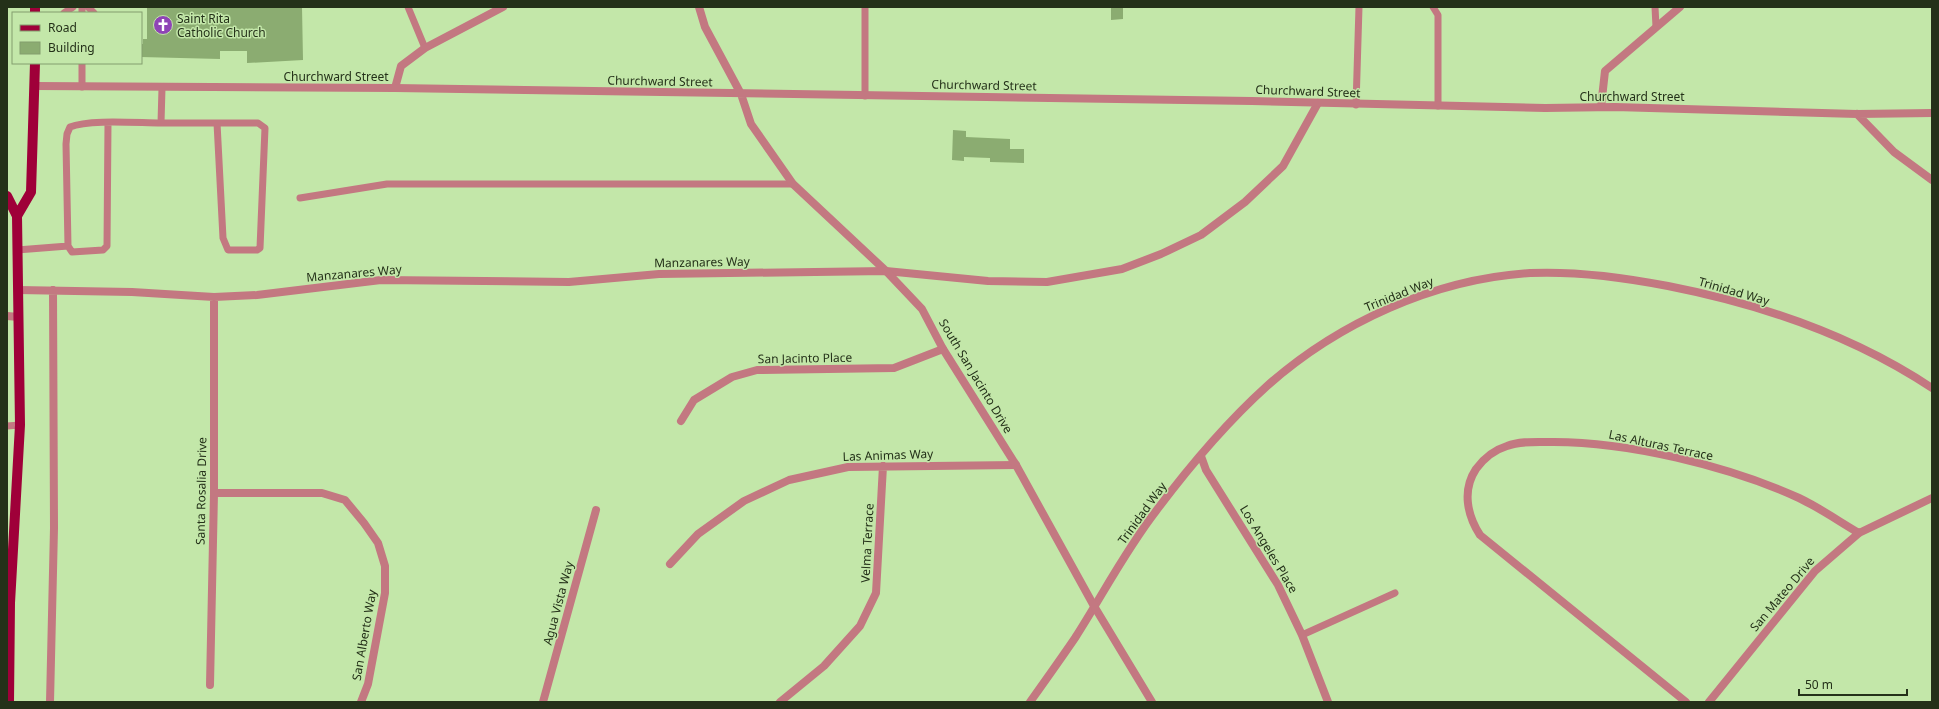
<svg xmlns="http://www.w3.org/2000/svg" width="1939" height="709" viewBox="0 0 1939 709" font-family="'Noto Sans',sans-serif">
<rect width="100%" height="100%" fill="#c3e7a9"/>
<!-- building -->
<path fill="#8bac71" d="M147 7H302L303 60 247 63V51H220V59L141 57V44H143V39H147Z
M1111 7H1123V19L1111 20Z
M953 130 966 131V137L1010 139V149H1024V163L990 162V158L964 157V161L952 160Z"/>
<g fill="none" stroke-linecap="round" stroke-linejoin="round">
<!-- service -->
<path stroke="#c37881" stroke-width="7" d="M82 7V13
M88 7 94 13
M408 7 425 48
M1433 7 1438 15V106
M1655 7 1656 27
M64 13 73 7
M82 63V87
M865 96V7
M1356 105 1359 7
M108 123 107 246 103 250 72 252 68 246 66 144 67 134 70 127C89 119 138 123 161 123L162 88
M161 123H258L265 128 260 248 257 250H228L223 238 217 123
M300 198 387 184H793
M17 250 68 246
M7 426 20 425
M1302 635 1395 593"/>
<!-- minor -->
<path stroke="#c37881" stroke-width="8" d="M395 88 401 66 425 48 503 7
M1601 107 1605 71 1680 7
M18 290 132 292 214 297 257 295 381 280 569 282 659 274 886 271 988 281 1047 282 1122 269 1161 254 1201 235 1245 202 1283 166 1318 103
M7 316 19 317
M681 421 694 400 732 377 757 370 894 368 943 349
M1201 456 1206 470 1278 585 1302 635 1328 702
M214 493H322L345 500 364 523 378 543 385 566V593L368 684 361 702
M670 564 698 534 744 501 789 480 848 467 1016 465
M210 685 214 493V297
M50 702 54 528 53 290
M543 702 596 510
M780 702 824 666 860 626 876 593 883 466
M1030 702C1045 681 1060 660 1075 638 1102 596 1125 551 1156 511 1189 467 1226 423 1267 386 1338 323 1434 279 1530 273 1576 271 1622 277 1668 286 1760 304 1854 336 1932 388
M1686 702 1480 535C1467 515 1462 490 1476 469 1484 458 1494 450 1507 446 1520 441 1535 442 1549 442 1626 441 1729 466 1799 498 1820 508 1840 522 1859 533
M1709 702 1815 571 1859 533 1932 498"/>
<!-- tertiary -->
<path stroke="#c37881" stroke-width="8" d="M699 7 705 27 741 94 751 124 793 184 886 271 922 309 943 349 1016 465 1094 606 1152 702
M35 86 395 88 1252 101 1545 108 1615 107 1857 114 1932 113
M1857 114 1894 152 1932 180"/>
<!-- primary -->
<path stroke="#9f0039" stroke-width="10" d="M35 7V13
M7 196 17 216 20 425 10 603 9 702
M17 216 31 192 35 63"/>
</g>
<!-- icons -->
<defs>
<symbol id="church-disc" viewBox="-11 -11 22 22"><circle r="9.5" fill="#8f44b6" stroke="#c3e7a9"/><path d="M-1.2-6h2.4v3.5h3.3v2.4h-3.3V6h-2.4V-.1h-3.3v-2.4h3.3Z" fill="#fff"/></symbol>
</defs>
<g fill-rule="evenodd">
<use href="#church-disc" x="152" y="14" width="22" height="22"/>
</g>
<g text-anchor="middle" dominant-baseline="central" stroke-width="3" stroke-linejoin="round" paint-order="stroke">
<!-- poi labels -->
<g font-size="12" fill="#243119" stroke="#c3e7a9" text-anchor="start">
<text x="177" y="18">Saint Rita<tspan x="177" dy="14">Catholic Church</tspan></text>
</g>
<!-- street labels -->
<g font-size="12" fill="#243119" stroke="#c3e7a9">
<text x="336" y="76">Churchward Street</text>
<text transform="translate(660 81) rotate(1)">Churchward Street</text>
<text transform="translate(984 85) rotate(1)">Churchward Street</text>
<text transform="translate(1308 91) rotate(2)">Churchward Street</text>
<text x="1632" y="96">Churchward Street</text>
<text transform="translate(702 262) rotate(-1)">Manzanares Way</text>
<text transform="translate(354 273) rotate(-5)">Manzanares Way</text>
<text transform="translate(1734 291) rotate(16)">Trinidad Way</text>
<text transform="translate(1399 294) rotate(-22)">Trinidad Way</text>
<text transform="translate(805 358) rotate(-1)">San Jacinto Place</text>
<text transform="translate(976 376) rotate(59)">South San Jacinto Drive</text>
<text transform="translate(1661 445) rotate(12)">Las Alturas Terrace</text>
<text transform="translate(888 455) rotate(-2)">Las Animas Way</text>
<text transform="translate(201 491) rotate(-89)">Santa Rosalia Drive</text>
<text transform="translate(1142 513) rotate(-54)">Trinidad Way</text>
<text transform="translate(867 543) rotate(-87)">Velma Terrace</text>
<text transform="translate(1269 549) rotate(59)">Los Angeles Place</text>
<text transform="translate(1782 594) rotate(-50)">San Mateo Drive</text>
<text transform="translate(558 603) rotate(-75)">Agua Vista Way</text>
<text transform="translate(364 635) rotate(-80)">San Alberto Way</text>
</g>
</g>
<!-- border -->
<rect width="1939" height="709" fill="none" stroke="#243119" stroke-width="16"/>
<!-- legend -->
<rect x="12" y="12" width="130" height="52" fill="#c3e7a9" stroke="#839e6f"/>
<rect x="20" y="25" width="20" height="6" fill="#9f0039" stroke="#839e6f"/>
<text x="48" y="32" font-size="12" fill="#243119">Road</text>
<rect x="20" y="42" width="20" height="12" fill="#8bac71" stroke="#839e6f"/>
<text x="48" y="52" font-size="12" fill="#243119">Building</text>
<!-- scale -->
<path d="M1799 689v6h108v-6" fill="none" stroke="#243119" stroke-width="2"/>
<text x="1805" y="689" font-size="12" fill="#243119" stroke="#c3e7a9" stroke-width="3" paint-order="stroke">50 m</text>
</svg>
